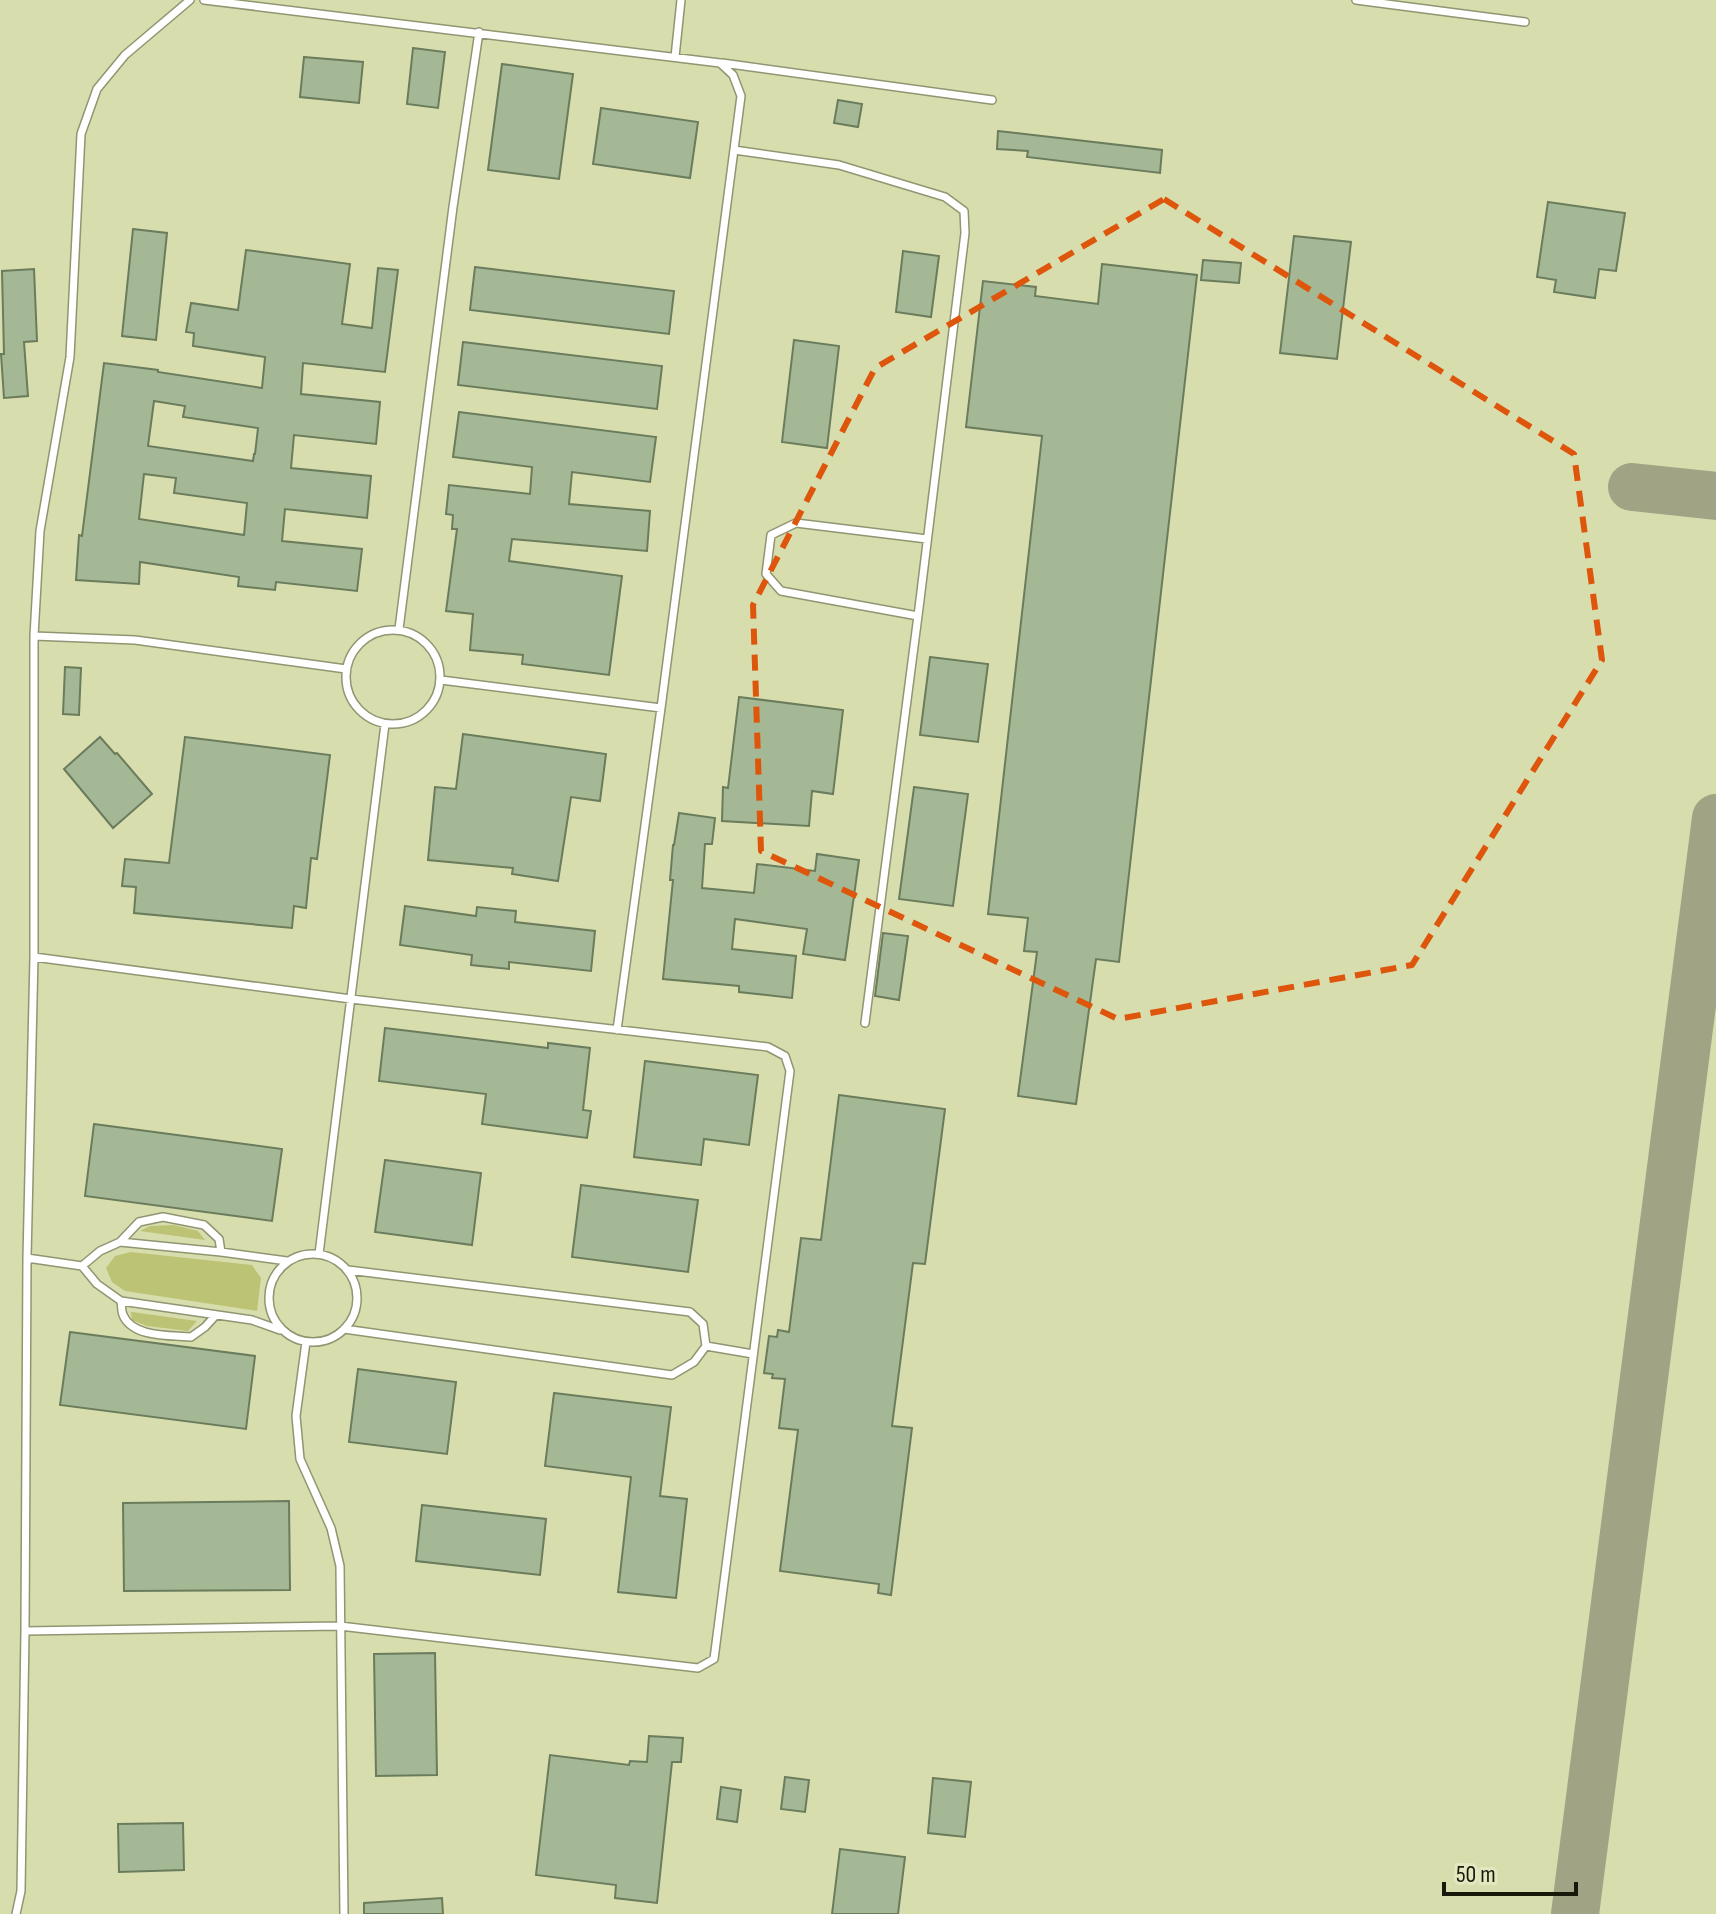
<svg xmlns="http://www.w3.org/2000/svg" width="1716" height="1914" viewBox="0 0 1716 1914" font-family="'Sofia Sans Condensed',sans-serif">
<rect width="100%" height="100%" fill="#e4e8c1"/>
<!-- built -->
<path fill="#d8ddae" d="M0 0H1716V1914H0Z"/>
<!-- green -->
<path fill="#bdc375" d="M174 1225 198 1231 205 1240 140 1231 150 1226Z
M131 1252 252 1265 261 1278 257 1311 125 1291 112 1282 106 1268 115 1256Z
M131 1312H132L197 1321 188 1331 147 1326 132 1320Z"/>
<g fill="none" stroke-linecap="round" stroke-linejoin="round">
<!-- taxiway -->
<path stroke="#a0a384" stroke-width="48" d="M1632 487 1716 496
M1575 1914 1716 818"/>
</g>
<!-- building -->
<path fill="#a4b896" stroke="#6a7c5c" stroke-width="2" fill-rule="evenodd" d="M413 48 445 52 438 108 407 104Z
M304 57 363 62 359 103 300 97Z
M502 64 573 74 559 179 488 170Z
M838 100 862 104 858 127 834 123Z
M601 108 698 122 690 178 593 164Z
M998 131 1162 150 1160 173 1027 157 1028 151 997 149Z
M1548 202 1625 213 1616 271 1599 269 1595 298 1554 292 1556 280 1537 277Z
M133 229 167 233 156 340 122 336Z
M1294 236 1351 242 1337 359 1280 353Z
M246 250 350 264 342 324 372 328 378 268 398 270 385 372 303 363 301 394 380 402 376 444 294 435 291 468 371 476 367 518 285 509 282 541 362 549 357 591 276 582 275 590 238 586 239 577 140 562 139 584 76 580 79 535 82 536 104 363 158 370V372L262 388 265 357 193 346 194 333 186 332 191 303 238 310ZM154 401 185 406 183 417 258 428 255 454H254L253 461 148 446ZM144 474 176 478 174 493 247 503 244 535 139 519Z
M903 251 939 256 931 317 896 312Z
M1203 260 1241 263 1239 283 1201 280Z
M1102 264 1197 275 1119 962 1096 959 1076 1104 1018 1096 1037 952 1024 951 1028 918 988 914 1042 436 966 427 983 281 1036 287 1035 296 1098 304Z
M475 267 674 291 669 334 470 310Z
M34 269 37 341 24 342 28 396 4 398 1 354H4L2 271Z
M794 340 839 346 827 448 782 442Z
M463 342 662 366 657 409 458 385Z
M459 412 656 437 650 482 572 472 569 504 650 511 647 551 512 539 509 561 622 576 609 675 522 664 523 655 470 650 473 614 446 611 457 529H452L453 515 446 514 449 485 530 494 532 467 453 457Z
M930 657 988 664 978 742 920 735Z
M65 667 81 668 79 715 63 714Z
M739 697 843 710 833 794 812 791 809 826 722 821 723 787 728 788Z
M463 734 606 754 600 801 571 797 558 881 512 874 513 868 428 860 435 787 456 789Z
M100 737 115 754 117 753 152 794 113 828 64 769Z
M185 737 330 755 317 859 311 858 306 908 294 906 292 928 134 913 136 887 122 886 125 859 169 863Z
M914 787 968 794 953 906 899 899Z
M679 813 715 818 712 844H705L702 888 754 893 757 864 815 871 817 854 859 860 845 960 803 954 807 929 735 919 732 949 796 956 792 998 739 992V986L663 979 673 880H670L673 845H674Z
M405 906 476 916 477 907 516 911 515 922 595 931 591 971 509 962V969L471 965 472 955 400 945Z
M883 933 908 936 899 1000 875 996Z
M385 1028 548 1048V1043L590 1048 583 1110 591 1111 587 1138 482 1124 486 1094 379 1081Z
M645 1061 758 1075 749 1145 704 1139 701 1165 634 1157Z
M839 1095 945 1109 925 1264 913 1263 892 1426 912 1428 891 1595 878 1593 879 1584 780 1571 798 1430 779 1428 785 1379 772 1378 773 1374 764 1373 769 1336 777 1337 778 1330 789 1332 801 1238 821 1240Z
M94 1124 282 1149 272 1221 85 1196Z
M385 1160 481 1173 472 1245 375 1232Z
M581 1185 698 1200 688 1272 572 1257Z
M70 1332 255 1356 246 1429 60 1405Z
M358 1369 456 1382 447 1454 349 1442Z
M554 1393 671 1407 660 1496 687 1499 676 1598 618 1592 631 1477 545 1466Z
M289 1501 290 1590 124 1591 123 1503Z
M422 1505 546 1519 540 1575 416 1561Z
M435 1653 437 1775 376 1776 374 1654Z
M649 1736 683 1738 681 1762H672L657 1903 615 1898 616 1885 536 1875 550 1755 629 1765 630 1761 647 1762Z
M785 1777 809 1780 805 1812 781 1809Z
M933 1778 971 1782 965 1837 928 1833Z
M721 1787 741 1790 737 1822 717 1819Z
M183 1823 184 1870 119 1872 118 1824Z
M840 1849 905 1857 898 1914H832Z
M442 1898 443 1914H364V1903Z"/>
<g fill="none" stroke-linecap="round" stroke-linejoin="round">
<defs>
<path id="service" d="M204 0 720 63 733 75 741 96 661 708 617 1030
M1356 0 1525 22
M675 57 681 0
M722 63 992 100
M734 150 839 165 945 197 964 211 965 233 919 608 865 1023
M918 616 781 591 766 574 771 535 796 523 927 539
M399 629 453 207 479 32
M346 677a47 47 0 1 1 94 0a47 47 0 1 1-94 0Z
M34 636 135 640 346 669
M441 680 661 708
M120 1242 139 1222 163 1217 204 1225 219 1239 221 1252
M269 1298a44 44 0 1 1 88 0a44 44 0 1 1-88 0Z
M319 1254 385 724
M27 1258 82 1266 97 1284 121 1301 252 1320 280 1330
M82 1266 100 1251 120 1242 221 1252 287 1261
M121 1301C122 1306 121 1310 123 1315 133 1338 170 1335 191 1337L205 1327 216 1315
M344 1329 672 1375 694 1362 706 1346 703 1324 690 1312 348 1270
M306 1342 296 1416 300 1459 331 1528 340 1566 344 1914
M706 1346 753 1354
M25 1631 340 1626 698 1668 714 1659 790 1071 785 1056 768 1047 351 999 34 957
M16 1914 21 1891 25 1631 27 1258 34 957V636L40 531 70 357 81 134 97 89 125 55 190 0"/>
</defs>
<!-- service casing -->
<use href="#service" stroke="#919571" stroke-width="10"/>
<!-- service -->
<use href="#service" stroke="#fff" stroke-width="7"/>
</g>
<!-- marked area -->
<path fill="none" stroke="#de560c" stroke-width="6" stroke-dasharray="16 10" stroke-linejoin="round" d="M1164 199 1574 454 1602 660 1412 965 1118 1019 761 851 753 605 875 368Z"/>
<!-- scale -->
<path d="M1444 1882v12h132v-12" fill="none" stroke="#18190b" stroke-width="4"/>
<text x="1456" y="1882" font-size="24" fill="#18190b" stroke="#e4e8c1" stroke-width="6" paint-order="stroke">50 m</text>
</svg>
